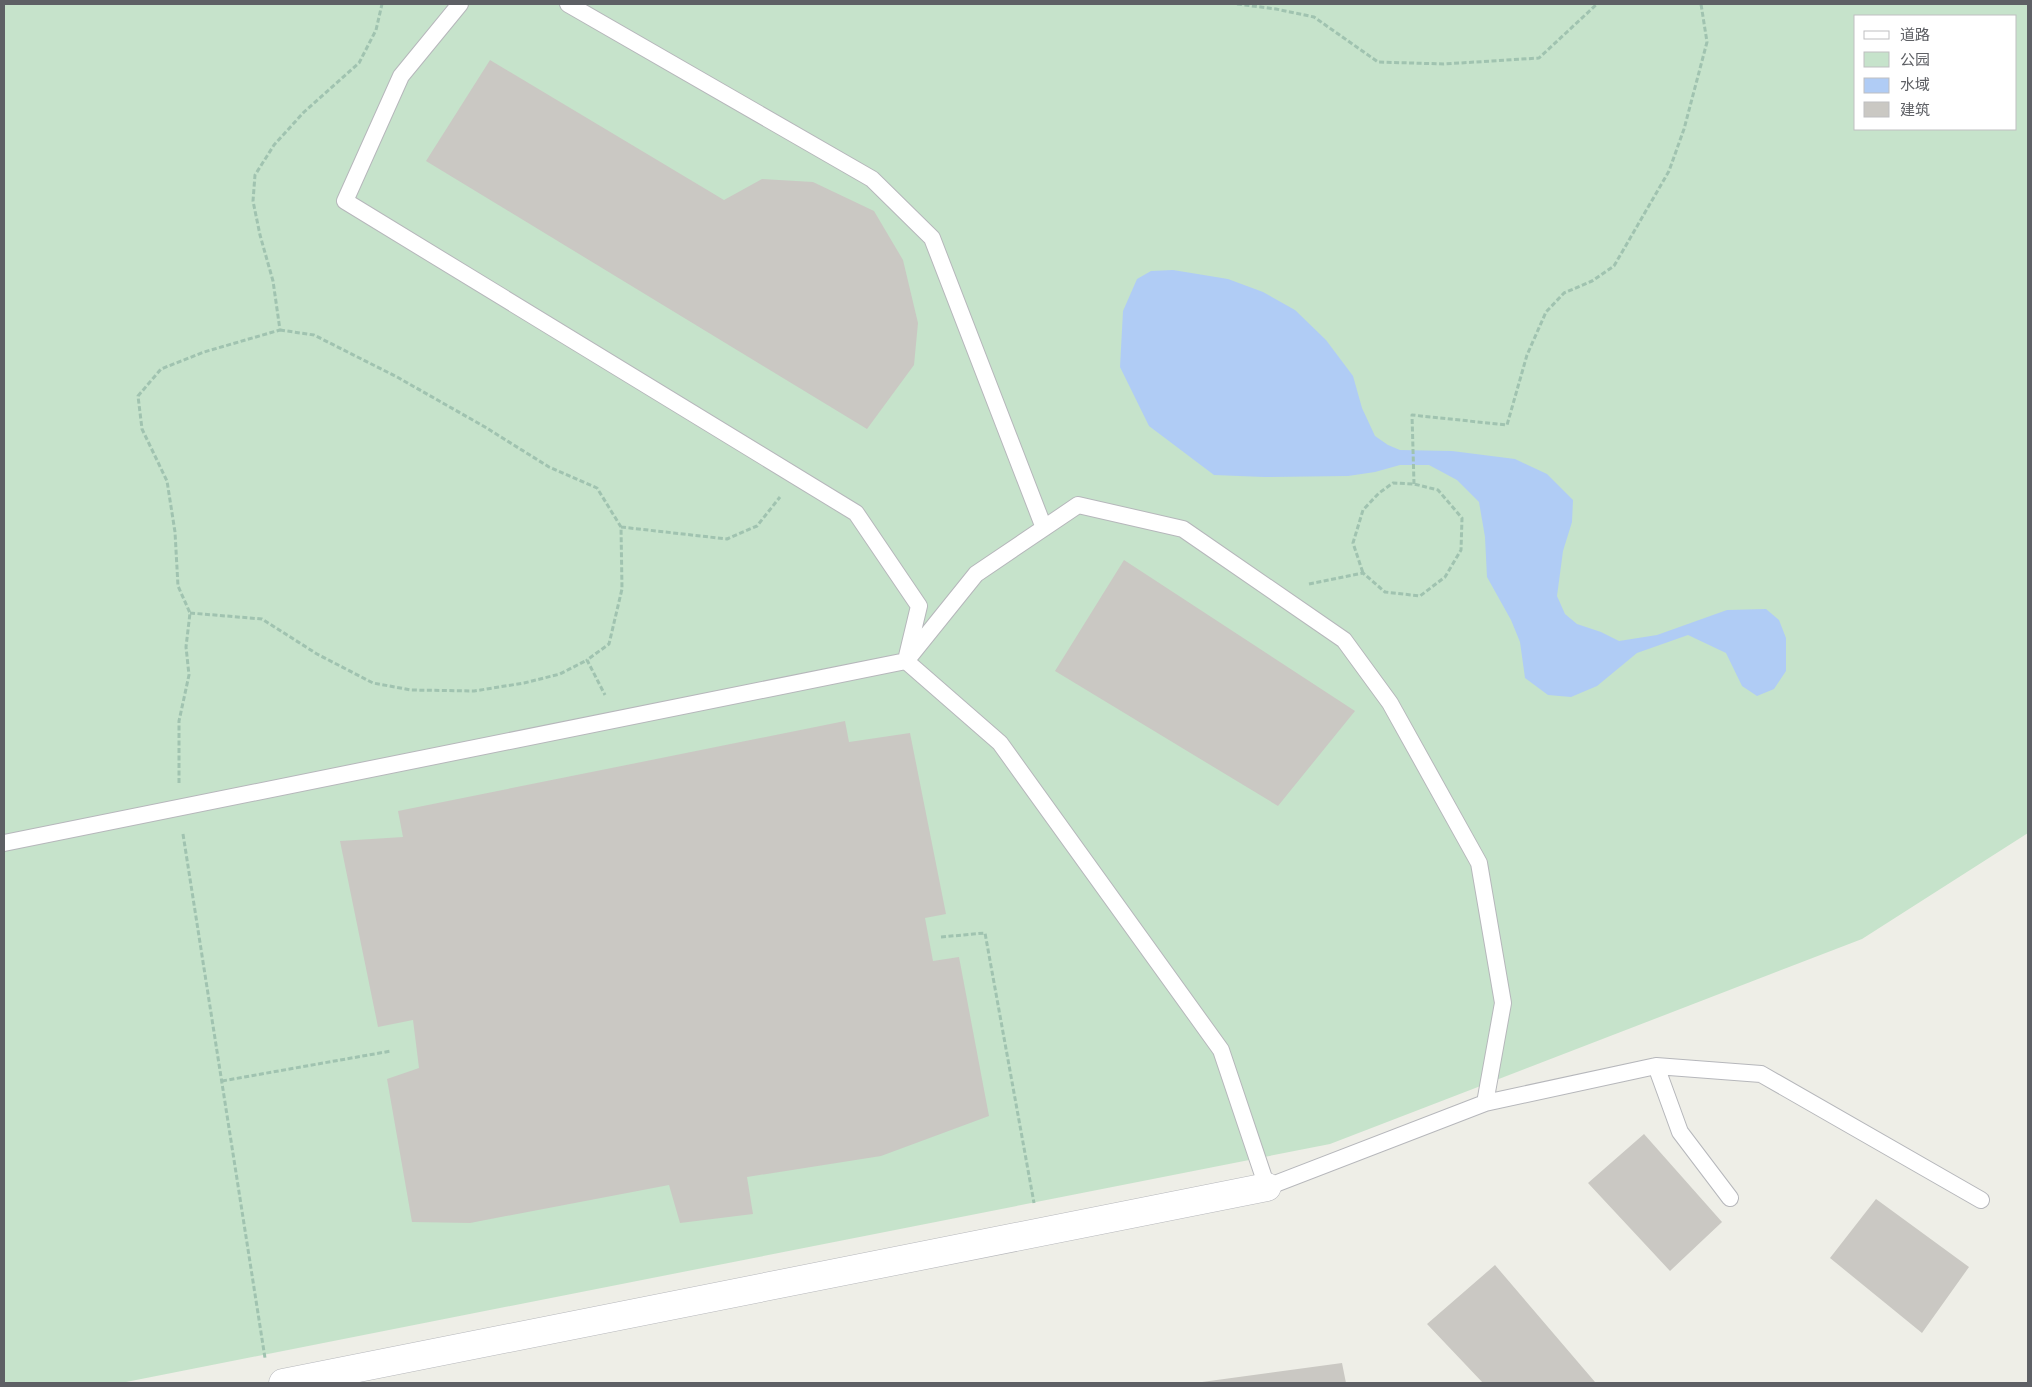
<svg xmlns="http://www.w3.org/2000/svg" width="2032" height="1387" viewBox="0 0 2032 1387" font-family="Raleway,'Noto Sans SC',sans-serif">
<rect width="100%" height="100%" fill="#eeeee7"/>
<!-- green -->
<path fill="#c6e3cb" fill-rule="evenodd" d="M4 4H2028V833L1862 939 1330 1144 121 1383H4ZM1856 16H2016V129H1856Z"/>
<!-- water -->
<path fill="#b0ccf5" d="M1173 270 1228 279 1263 292 1295 310 1326 340 1353 376 1362 408 1375 436 1388 445 1400 450 1452 451 1515 459 1547 474 1573 500 1572 522 1563 551 1557 596 1565 614 1577 624 1601 632 1619 641 1657 635 1727 610 1766 609 1779 620 1786 638V671L1774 689 1757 696 1742 686 1726 653 1688 635 1637 653 1597 686 1571 697 1548 695 1525 678 1520 642 1511 620 1487 577 1485 537 1479 502 1457 480 1429 465H1400L1375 472 1348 476 1264 477 1214 475 1149 426 1120 367 1123 311 1137 279 1151 271Z"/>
<!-- building -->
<path fill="#cac8c3" d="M490 60 724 200 762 179 813 182 874 211 903 260 918 323 914 365 867 429 426 161Z
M1124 560 1355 711 1278 806 1055 671Z
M845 721 849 742 910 733 946 914 925 918 933 961 959 957 989 1116 881 1156 747 1177 753 1214 680 1223 669 1185 470 1223 412 1222 387 1079 419 1068 413 1020 378 1027 340 841 403 837 398 811Z
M1644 1134 1722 1222 1670 1271 1588 1183Z
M1876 1199 1969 1267 1922 1333 1830 1258Z
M1495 1265 1595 1382 1593 1383H1483L1427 1324Z
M1342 1363 1346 1383H1202V1382Z"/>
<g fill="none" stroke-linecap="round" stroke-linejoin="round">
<defs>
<path id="service" d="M460 4 401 76 345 201 856 513 919 606 907 656
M568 4 872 179 932 238 1044 528
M4 843 906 661 1000 743 1221 1050 1267 1187 1485 1103 1503 1003 1479 863 1390 703 1344 640 1183 529 1078 505 976 574 906 661
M1656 1066 1680 1132 1730 1198
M1485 1103 1656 1066 1761 1074 1981 1200"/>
<path id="minor" d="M283 1383 1267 1187"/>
</defs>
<!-- service casing -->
<use href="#service" stroke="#b6b7bb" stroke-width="18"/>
<!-- minor casing -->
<use href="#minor" stroke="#b6b7bb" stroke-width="29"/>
<!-- path -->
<path stroke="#a0c3b0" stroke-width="3" stroke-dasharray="5 2.5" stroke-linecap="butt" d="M1237 4 1276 9 1314 17 1378 62 1444 64 1539 58 1597 4
M280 330 314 335 397 377 485 427 549 467 597 488 621 527 622 589 609 644 587 660 605 695
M1414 484 1412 415 1507 425 1527 355 1546 312 1564 293 1592 281 1614 266 1669 171 1684 129 1707 42 1701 4
M621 527 727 539 757 526 780 497
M1309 584 1363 573 1385 592 1420 596 1445 577 1461 550 1462 518 1438 490 1414 484 1393 483 1379 493 1363 510 1353 543 1363 573
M190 613 262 619 317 654 373 683 411 690 474 691 524 683 560 674 587 660
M179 783V721L189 675 186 647 190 613 178 586 175 532 167 481 142 429 138 396 161 369 204 352 280 330 273 281 260 235 253 201 255 175 274 145 304 112 359 63 376 30 382 4
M183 834 265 1358
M941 937 985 933 1034 1203
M222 1081 391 1051"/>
<!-- service -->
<use href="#service" stroke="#fff" stroke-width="16"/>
<!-- minor -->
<use href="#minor" stroke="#fff" stroke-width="28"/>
</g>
<!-- border -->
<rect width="2032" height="1387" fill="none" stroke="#5e6065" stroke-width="10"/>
<!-- legend -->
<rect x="1854" y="15" width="162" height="115" fill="#ffffff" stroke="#bfbfc1"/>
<rect x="1864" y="31" width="25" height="8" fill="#ffffff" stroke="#bfbfc1"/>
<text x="1900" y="40" font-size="15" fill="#5e6065">道路</text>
<rect x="1864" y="52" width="25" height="15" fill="#c6e3cb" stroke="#bfbfc1"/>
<text x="1900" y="65" font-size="15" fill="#5e6065">公园</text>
<rect x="1864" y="78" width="25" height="15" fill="#b0ccf5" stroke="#bfbfc1"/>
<text x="1900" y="90" font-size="15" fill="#5e6065">水域</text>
<rect x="1864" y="102" width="25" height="15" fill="#cac8c3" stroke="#bfbfc1"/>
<text x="1900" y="115" font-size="15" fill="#5e6065">建筑</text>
</svg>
